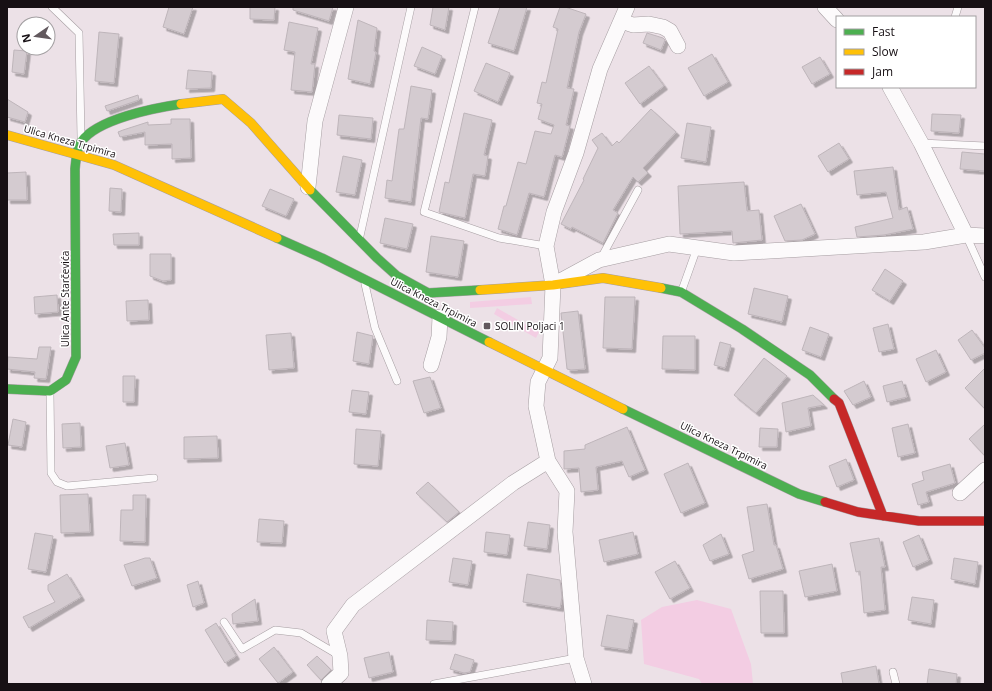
<svg xmlns="http://www.w3.org/2000/svg" width="992" height="691" viewBox="0 0 992 691" font-family="'Open Sans',sans-serif">
<defs>
<filter id="shadow"><feDropShadow dx="3.5" dy="3.5" stdDeviation="0" flood-color="#0004"/></filter>
</defs>
<rect width="100%" height="100%" fill="#ece1e7"/>
<!-- green -->
<path fill="#f3cde3" d="M531 297 532 304 470 308V302Z
M497 308 539 332 536 338 494 314Z
M697 600 731 609 751 664 753 684H702L699 679 644 664 641 620 662 607Z"/>
<!-- building -->
<path fill="#d4cbd0" stroke="#beb5ba" filter="url(#shadow)" d="M169 7H193L184 34 163 27Z
M250 7H275L274 20 250 19Z
M293 7H333L329 21 293 10Z
M433 7H449L445 30 430 25Z
M500 7H527L514 51 488 43Z
M560 7H565L586 14 579 32 567 88 574 89 566 125 570 126 562 157 555 155 544 197 529 193 517 235 498 229 504 206H506L518 162 526 164 535 131 551 134 554 125 538 119 542 104 537 103 542 82 546 83 558 29 553 27Z
M358 20 377 28 374 51 376 52 370 84 348 79Z
M289 22 318 28 311 64H315L312 92 291 90 295 52 284 50Z
M99 32 119 34 114 83 95 81Z
M647 33 663 38 665 40 661 50 643 43Z
M422 47 442 56 435 74 414 66Z
M14 50 27 51 24 74 12 72Z
M712 54 728 82 704 96 688 68Z
M820 57 830 74 812 84 802 67Z
M486 63 510 73 498 102 474 91Z
M649 66 664 86 640 104 625 83Z
M188 70 212 72 211 88 186 89Z
M411 86 432 90 428 119 421 118 411 202 385 198 387 180 392 181 399 129H404Z
M138 95 139 100 107 111 105 106Z
M7 99 28 112 25 122 7 117Z
M651 109 676 132 643 168 648 173 638 182 633 177 613 210 618 213 603 243 572 227 571 229 561 224 584 180 583 179 598 148 592 140 602 133 612 146 617 141 619 143Z
M464 113 492 120 484 155 488 156 485 176 473 174 465 218 439 212 445 182 449 183Z
M932 114 961 115 959 133 931 131Z
M339 115 373 118 371 139 337 135Z
M171 119H190L191 158 172 159V144L145 145V132L120 137 118 132 123 130 148 122V125L171 124Z
M687 123 711 127 706 162 681 158Z
M839 143 849 159 828 172 818 156Z
M962 152 985 154V171L960 169Z
M343 156 362 160 355 195 336 192Z
M893 167 899 210 907 207 913 229 884 235 857 237 855 227 893 218 886 192 857 195 854 171Z
M26 172 27 200H7V173Z
M744 182 747 211 759 210 762 240 733 243 732 231 680 234 678 186Z
M110 188 122 189 121 212 109 211Z
M270 189 294 199 286 216 262 206Z
M801 204 815 234 802 240 785 241 774 216Z
M385 218 413 224 407 249 380 243Z
M139 233V245H114L113 234Z
M431 236 464 241 458 277 426 272Z
M150 254H171V280L163 281 150 276Z
M885 269 903 281 890 301 872 290Z
M754 288 788 296 782 322 748 314Z
M57 295 58 312 35 314 34 297Z
M605 297H635L632 349 603 348Z
M148 300 149 320 127 321 126 301Z
M578 311 585 369 571 370 567 369 561 313Z
M888 324 894 349 879 352 873 328Z
M810 327 829 334 821 357 802 350Z
M972 330 985 348V353L971 360 958 340Z
M357 332 373 336 369 364 353 361Z
M291 333 294 368 269 370 266 335Z
M663 336H695V370L662 369Z
M720 342 731 345 725 368 714 365Z
M39 347H51L46 379 34 378 35 372 7 369 8 357 37 359Z
M936 350 946 372 926 382 916 359Z
M764 358 787 376 756 413 734 395Z
M985 368V409L965 388Z
M123 376H135L134 402H123Z
M430 377 441 408 424 413 413 381Z
M864 381 871 397 853 405 844 391Z
M902 381 907 397 887 402 883 386Z
M352 390 369 392 366 414 349 412Z
M813 395 824 405 808 408 811 426 786 432 782 403Z
M13 419 26 422 22 447 8 445Z
M80 423 81 447 63 448 62 424Z
M908 424 915 453 898 457 892 428Z
M985 424V456L969 439Z
M627 427 645 470 629 477 622 461 596 467 598 490 581 492 579 468 564 469V451L585 449V445Z
M760 428 778 429 777 447H759Z
M356 429 381 431 378 466 354 464Z
M217 436 218 458 184 459V437Z
M125 443 129 465 110 468 106 446Z
M846 459 854 480 837 487 829 466Z
M688 463 705 503 681 513 664 474Z
M950 464 955 483 926 492 929 502 918 505 912 484 924 480 922 472Z
M428 482 459 512 447 522 416 493Z
M88 494 90 532 61 533 60 495Z
M133 495H146L145 542 120 541 121 510H133Z
M767 504 774 545H776L783 569 749 579 742 555 754 551 747 507Z
M259 519 284 521 282 543 257 542Z
M528 522 550 525 547 549 524 546Z
M486 532 510 535 507 555 484 552Z
M633 532 638 554 604 562 599 540Z
M35 533 53 536 46 572 28 569Z
M721 534 729 554 710 561 703 545Z
M919 535 929 560 913 567 903 542Z
M879 538 885 567H881L885 610 864 613 860 571 856 572 850 543Z
M145 558H150L157 578 132 586 124 565Z
M453 558 472 561 468 585 449 582Z
M954 558 978 562 975 584 951 579Z
M675 561 690 588 670 599 655 572Z
M832 564 837 591 805 597 799 571Z
M67 574 81 597 29 628 23 617 55 602 48 590V585Z
M527 574 560 580 562 597 560 608 523 602Z
M198 581 204 603 193 607 187 585Z
M760 591H783L784 633H761Z
M912 597 934 600 931 624 908 620Z
M255 599 258 621 233 624 232 614Z
M607 615 634 620 628 650 601 646Z
M427 620 453 622 452 641 426 640Z
M216 623 236 656 225 663 205 630Z
M274 647 293 672 278 683 259 659Z
M389 652 393 672 369 678 364 658Z
M455 654 474 660 470 672 464 673 450 669Z
M317 656 331 670 321 680 307 665Z
M876 666 879 684H843L841 673Z
M929 669 957 674 956 684H927Z"/>
<g fill="none" stroke-linecap="round" stroke-linejoin="round">
<defs>
<path id="lane" d="M52 7 79 33 81 137
M475 7 424 212 499 238 546 246
M955 17 958 7
M921 143 985 146
M966 235 985 277
M360 236 411 7
M600 260 638 190
M365 284 375 328 397 381
M682 290 697 248
M50 393 51 473 57 482 67 486 154 478
M224 622 242 649 275 630 301 633 340 656
M893 672 896 684
M434 684 576 658"/>
<path id="street" d="M825 7 837 20
M621 21 633 25 649 24 663 27 670 31 678 46
M890 87 921 143 966 235
M308 187 315 121 346 7
M562 280 599 260 669 244 734 253 924 242 966 235 985 236
M431 365 439 337 440 317
M548 461 567 491 565 532 576 658 584 684
M960 493 985 470
M329 684 341 673 340 656 334 631 353 605 513 483 548 461 536 406 538 382 550 358 553 285 546 246 554 212 576 153 600 69 627 7"/>
<path id="fast" d="M310 190 377 258 397 276 428 293 480 290
M277 238 322 258 489 342
M661 288 681 292 742 329 810 375 834 399
M7 389 50 391 66 380 76 357 75 169C76 160 76 150 81 142 97 119 154 108 181 104
M623 409 799 494 825 502"/>
<path id="slow" d="M181 104 223 99 251 123 310 190
M7 135 114 165 277 238
M480 290 553 285 603 278 661 288
M489 342 623 409"/>
<path id="jam" d="M834 399 839 403 883 516
M825 502 858 512 919 521H985"/>
</defs>
<!-- lane casing -->
<use href="#lane" stroke="#a69ea2" stroke-width="8"/>
<!-- street casing -->
<use href="#street" stroke="#a69ea2" stroke-width="16"/>
<!-- fast casing -->
<use href="#fast" stroke="#a69ea2" stroke-width="10"/>
<!-- slow casing -->
<use href="#slow" stroke="#a69ea2" stroke-width="10"/>
<!-- jam casing -->
<use href="#jam" stroke="#a69ea2" stroke-width="10"/>
<!-- lane -->
<use href="#lane" stroke="#fcfafb" stroke-width="7"/>
<!-- street -->
<use href="#street" stroke="#fcfafb" stroke-width="15"/>
<!-- fast -->
<use href="#fast" stroke="#4caf50" stroke-width="9"/>
<!-- slow -->
<use href="#slow" stroke="#ffc107" stroke-width="9"/>
<!-- jam -->
<use href="#jam" stroke="#c62828" stroke-width="9"/>
</g>
<!-- markers -->
<rect fill="#62595e" stroke="#fff" stroke-width="1.5" x="483" y="322" width="8" height="8" rx="2"/>
<g text-anchor="middle" dominant-baseline="central" stroke-width="3" stroke-linejoin="round" paint-order="stroke">
<!-- street labels -->
<g font-size="10" fill="#171014" stroke="#fff">
<text transform="translate(70 141) rotate(16)">Ulica Kneza Trpimira</text>
<text transform="translate(65 299) rotate(-90)">Ulica Ante Starčevića</text>
<text transform="translate(434 302) rotate(27)">Ulica Kneza Trpimira</text>
<text transform="translate(724 445) rotate(26)">Ulica Kneza Trpimira</text>
</g>
<!-- poi labels -->
<g font-size="10" fill="#171014" stroke="#fff" text-anchor="start">
<text x="495" y="326">SOLIN Poljaci 1</text>
</g>
</g>
<!-- border -->
<rect width="992" height="691" fill="none" stroke="#171014" stroke-width="16"/>
<!-- legend -->
<rect x="836" y="16" width="140" height="72" fill="#ffffff" stroke="#a29fa1"/>
<rect x="844" y="29" width="20" height="6" fill="#4caf50" stroke="#a29fa1"/>
<text x="872" y="36" font-size="12" fill="#171014">Fast</text>
<rect x="844" y="49" width="20" height="6" fill="#ffc107" stroke="#a29fa1"/>
<text x="872" y="56" font-size="12" fill="#171014">Slow</text>
<rect x="844" y="69" width="20" height="6" fill="#c62828" stroke="#a29fa1"/>
<text x="872" y="76" font-size="12" fill="#171014">Jam</text>
<!-- north arrow -->
<g transform="translate(36 36) rotate(257)"><circle r="19" fill="#ffffff" stroke="#a29fa1"/>
<path d="M0-3L7 15L0 10L-7 15Z" fill="#62595e"/>
<text y="-6" font-size="11" font-weight="bold" text-anchor="middle" fill="#171014">N</text>
</g>
</svg>
